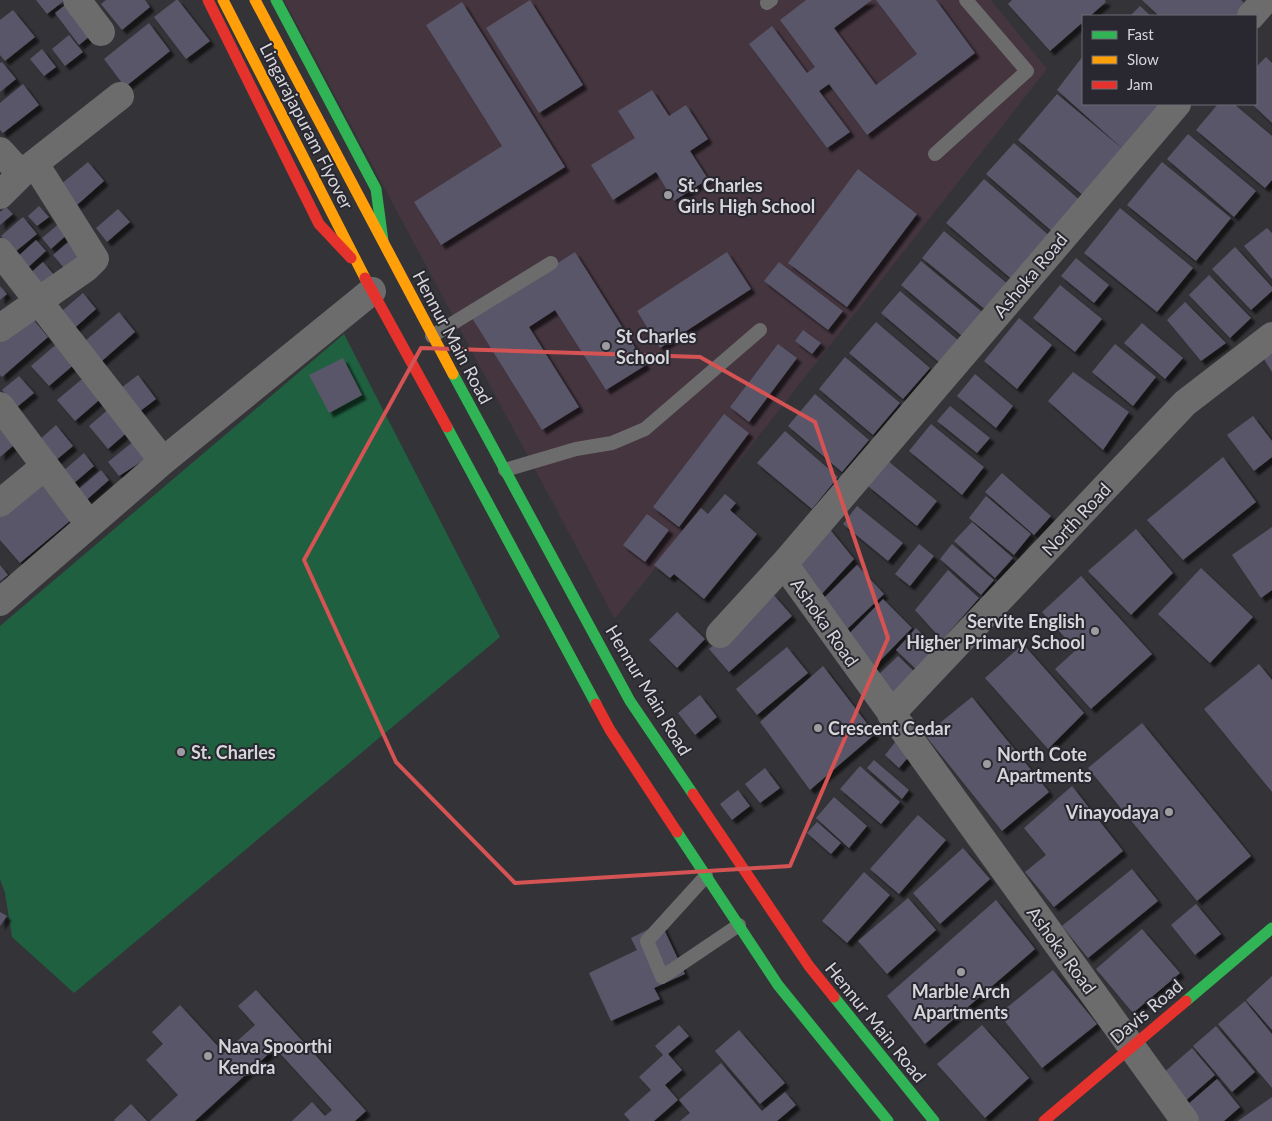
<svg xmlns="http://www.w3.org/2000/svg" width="1272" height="1121" viewBox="0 0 1272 1121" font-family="Lato,sans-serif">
<defs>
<filter id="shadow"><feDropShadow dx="4.5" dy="4.5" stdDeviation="1" flood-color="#0009"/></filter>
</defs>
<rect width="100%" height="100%" fill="#343438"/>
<!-- education -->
<path fill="#44353f" d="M284 0H991L1047 69 615 619Z"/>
<!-- green -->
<path fill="#1e603f" d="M344 334 500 637 74 993 12 937 5 893 0 879V626Z"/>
<!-- building -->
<path fill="#595667" filter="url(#shadow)" d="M36 0H65L47 14Z
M106 0H145L150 7 122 30 101 4Z
M176 0H178L210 41 186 59 154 17Z
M530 0 583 85 539 113 486 28Z
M806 0H872L834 28 876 85 917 54 876 0H936L975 53 867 135 829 84 819 91 850 132 827 148 749 44 772 26 807 73 815 67 780 20Z
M1012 0H1105L1106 2 1090 16H1083V22L1050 51 1008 4Z
M1142 0H1241L1246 5 1236 16H1159Z
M70 1 95 32 79 45 55 13Z
M462 2 565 167 441 245 414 202 502 146 426 25Z
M1140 6 1151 16H1130Z
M13 10 35 37 5 61 0 55V20Z
M149 23 170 51 125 87 104 59Z
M69 35 83 52 65 66 52 49Z
M42 49 56 67 44 76 30 59Z
M1083 56V104H1161L1123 149 1057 90Z
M1266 57 1272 63V123L1252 104H1256V67Z
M2 62 16 79 0 92V63Z
M23 84 39 105 3 133 0 130V103Z
M652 90 669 116 686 105 708 139 690 151 708 179 674 201 656 172 613 200 591 165 635 138 618 111Z
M1057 94 1124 150 1085 197 1018 140Z
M1218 104H1234L1272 136V180L1265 188 1196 130Z
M1188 134 1256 191 1234 217 1167 159Z
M1014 143 1082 202 1054 233 986 174Z
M88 162 104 181 77 205 60 185Z
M1162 162 1231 218 1196 261 1127 205Z
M858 169 917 214 847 307 788 263Z
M984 179 1052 238 1015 282 946 223Z
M39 206 49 217 37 226 28 216Z
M6 207 13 214 0 225V212Z
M1120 208 1193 268 1157 312 1084 253Z
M118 209 130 222 107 242 96 228Z
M23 217 37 234 15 252 1 236Z
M61 222 70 232 51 249 42 238Z
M1267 228 1272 233V279L1244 246Z
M944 231 1009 285 987 311 922 258Z
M73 238 89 257 70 275 53 255Z
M36 240 46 251 24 271 14 260Z
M1235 247 1272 287V291L1251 310 1212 269Z
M575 252 646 365 606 390 555 310 529 327 579 407 542 430 472 318Z
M727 252 751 289 660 348 637 311Z
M1076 258 1109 285 1094 303 1061 276Z
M921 261 982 312 962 336 901 285Z
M43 262 55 276 39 290 27 276Z
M779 262 843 311 828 330 764 281Z
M1209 275 1251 318 1230 338 1189 295Z
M1060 285 1102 319 1075 352 1033 318Z
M0 286 7 294 0 300Z
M900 291 959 341 940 363 881 313Z
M83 293 96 309 69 333 55 317Z
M1185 302 1226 343 1201 361 1167 320Z
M119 312 135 332 95 367 78 347Z
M28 313 48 337 2 377 0 375V337Z
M1019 318 1052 345 1017 389 984 361Z
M876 322 930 368 903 399 849 353Z
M1142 323 1183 358 1165 379 1124 343Z
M803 330 821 343 812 354 795 341Z
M59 342 77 362 49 386 31 366Z
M778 344 797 358 749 422 730 407Z
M1115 344 1156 377 1133 406 1092 372Z
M1272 354V372L1264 359Z
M845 357 900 403 873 435 819 389Z
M343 358 362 395 329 413 309 375Z
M1073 372 1129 412 1103 450 1048 401Z
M88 374 105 395 75 421 57 400Z
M975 374 1013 406 996 428 957 396Z
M138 375 156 399 139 412 121 388Z
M19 376 34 393 17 407 2 390Z
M815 394 869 440 842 472 788 426Z
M950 406 990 438 977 453 937 421Z
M111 407 131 429 108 449 89 426Z
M0 414 21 439 0 457Z
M724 414 749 433 679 527 653 507Z
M1253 416 1272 441V457L1254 471 1227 435Z
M931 424 984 467 962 495 909 451Z
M56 425 73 446 55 461 38 441Z
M785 431 838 477 812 509 757 463Z
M134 441 147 458 119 476 108 462Z
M84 453 94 466 73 484 63 471Z
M1223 457 1256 502 1183 560 1147 520Z
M888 461 937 501 917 526 868 486Z
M45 470 77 515 20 563 0 540V508Z
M101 470 109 480 83 503 74 493Z
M1002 473 1051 516 1034 535 985 492Z
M725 494 736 503 730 510 757 534 704 599 674 574 670 578 654 565 701 508 708 514Z
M986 496 1031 534 1014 555 969 518Z
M857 506 903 543 888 561 843 524Z
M647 514 669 530 645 562 623 545Z
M972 522 1013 558 995 578 954 541Z
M828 527 854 559 817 599 794 566Z
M1272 527V590L1261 598 1232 555Z
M1136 529 1173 573 1131 615 1088 571Z
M919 544 934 556 910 586 895 574Z
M952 544 994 580 981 595 940 559Z
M0 565 8 575 0 581Z
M857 565 884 594 842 634 819 603Z
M1201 568 1253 617 1210 663 1158 614Z
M948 570 979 598 942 640 915 610Z
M1081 576 1152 654 1091 709 1055 669 1076 650 1042 612Z
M772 593 792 616 729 672 709 649Z
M883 599 912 628 868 673 843 640Z
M677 612 705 639 677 668 649 640Z
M916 628 940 653 921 674 896 650Z
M1023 644 1084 713 1048 749 985 678Z
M787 647 808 673 757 715 736 689Z
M898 656 920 677 891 707 872 681Z
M1259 664 1272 680V792L1204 709Z
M823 666 875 734 810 790 760 722Z
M700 695 717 717 695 735 678 713Z
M972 697 1049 792 1002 831 925 735Z
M1142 723 1251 856 1197 901 1088 768Z
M896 741 911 754 899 768 885 755Z
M874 760 909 790 902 799 867 768Z
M860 766 900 802 881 824 840 789Z
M765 768 780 788 760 803 745 784Z
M1072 786 1123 851 1054 907 1025 872 1046 855 1024 828Z
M738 790 750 806 732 820 720 804Z
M834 797 867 826 849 848 816 818Z
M918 815 946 840 899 894 870 869Z
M817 822 841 843 831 854 807 833Z
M963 848 990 879 940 924 913 893Z
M1132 869 1158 901 1088 958 1062 926Z
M864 872 890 895 847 943 822 921Z
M908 898 936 930 887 974 858 941Z
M996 900 1035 949 925 1044 887 996Z
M1196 904 1221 934 1195 955 1171 925Z
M0 912 7 916 0 926Z
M661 923 685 974 654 988 660 999 611 1021 589 973 637 950 631 938Z
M1142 929 1180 973 1133 1013 1096 969Z
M1053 970 1097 1024 1042 1068 999 1014Z
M1272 976V1030L1246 1000Z
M256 990 366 1111 355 1121H292L312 1102 325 1116 332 1110 275 1048 195 1121H150L178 1095 146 1060 163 1044 152 1032 180 1005 224 1053 255 1025 238 1006Z
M1245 1001 1272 1034V1088L1218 1024Z
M679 1025 689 1036 668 1054 682 1070 665 1085 678 1100 654 1121H630L624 1114 651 1090 639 1077 663 1055 655 1046Z
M982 1025 1029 1078 985 1118 937 1064Z
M1216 1026 1255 1072 1232 1092 1193 1046Z
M739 1030 785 1083 760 1104 715 1051Z
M1192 1048 1215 1075 1184 1102 1161 1075Z
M721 1063 762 1111 785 1092 796 1105 777 1121H680L690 1113 679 1100Z
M1217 1079 1240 1107 1224 1121H1199L1186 1106Z
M1272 1097V1121H1238Z
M131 1104 147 1121H115L114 1120Z"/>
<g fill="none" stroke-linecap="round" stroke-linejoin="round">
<!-- lane -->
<path stroke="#6d6c6d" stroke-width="14" d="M767 3 771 0
M935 154 1027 71 966 0
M432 336 551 263
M505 470 576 449 612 443 645 429 760 330
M706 876 647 941 662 977 739 925"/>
<!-- street -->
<path stroke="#6d6c6d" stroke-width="28" d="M77 0 101 32
M1251 16 1265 0
M1177 104 784 564 1185 1121
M0 151 21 174
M0 195 21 174 120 96
M0 252 163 461
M0 328 86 268 95 259 35 164
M0 406 89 524
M0 503 45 466
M0 602 163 461 372 291
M720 634 784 564
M891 714 1185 403 1272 336"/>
<!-- fast -->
<path stroke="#30b455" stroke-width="11" d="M276 0 376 189 383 241
M453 374 630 701 693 794
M447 427 596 704
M677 832 778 985 888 1121
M834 997 934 1121
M1186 1001 1272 928"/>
<!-- slow -->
<path stroke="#ff9f0a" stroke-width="11" d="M223 0 365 278
M255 0 453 374"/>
<!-- jam -->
<path stroke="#e5322d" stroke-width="11" d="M208 0 319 224 351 258
M365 278 447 427
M596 704 610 730 677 832
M693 794 809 966 834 997
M1044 1121 1186 1001"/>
</g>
<!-- marked area -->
<path fill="none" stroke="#d65354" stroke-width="4" stroke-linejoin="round" d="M421 348 700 357 815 422 888 638 790 866 515 883 396 762 304 560Z"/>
<!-- markers -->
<g fill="#9d9da1" stroke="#292830" stroke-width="2">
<circle cx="668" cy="195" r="5"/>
<circle cx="606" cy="346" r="5"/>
<circle cx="1095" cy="631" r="5"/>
<circle cx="818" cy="728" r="5"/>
<circle cx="181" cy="752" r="5"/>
<circle cx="987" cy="764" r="5"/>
<circle cx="1169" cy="812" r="5"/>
<circle cx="961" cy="972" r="5"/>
<circle cx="208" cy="1056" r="5"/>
</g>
<g text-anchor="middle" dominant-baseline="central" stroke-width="4" stroke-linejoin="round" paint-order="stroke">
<!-- street labels -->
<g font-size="18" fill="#d5d5da" stroke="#292830">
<text transform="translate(307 126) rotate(63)">Lingarajapuram Flyover</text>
<text transform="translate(1030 275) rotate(-50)">Ashoka Road</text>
<text transform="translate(453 337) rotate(62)">Hennur Main Road</text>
<text transform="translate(1076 519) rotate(-47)">North Road</text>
<text transform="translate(825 622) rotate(55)">Ashoka Road</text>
<text transform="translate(649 690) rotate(59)">Hennur Main Road</text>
<text transform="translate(1062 950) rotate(54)">Ashoka Road</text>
<text transform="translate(1146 1011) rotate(-40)">Davis Road</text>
<text transform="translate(876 1022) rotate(51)">Hennur Main Road</text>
</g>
<!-- poi labels -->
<g font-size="18" font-weight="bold" fill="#d5d5da" stroke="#292830" text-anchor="start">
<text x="678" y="185">St. Charles<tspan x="678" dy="21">Girls High School</tspan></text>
<text x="616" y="336">St Charles<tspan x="616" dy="21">School</tspan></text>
<text x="1085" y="621" text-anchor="end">Servite English<tspan x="1085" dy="21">Higher Primary School</tspan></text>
<text x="828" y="728">Crescent Cedar</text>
<text x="191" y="752">St. Charles</text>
<text x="997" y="754">North Cote<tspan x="997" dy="21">Apartments</tspan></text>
<text x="1159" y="812" text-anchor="end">Vinayodaya</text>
<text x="961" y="991" text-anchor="middle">Marble Arch<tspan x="961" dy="21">Apartments</tspan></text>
<text x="218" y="1046">Nava Spoorthi<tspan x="218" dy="21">Kendra</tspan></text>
</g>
</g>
<!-- legend -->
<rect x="1082" y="15" width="175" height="90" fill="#292830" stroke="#6e6d74"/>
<rect x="1092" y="31" width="25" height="8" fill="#30b455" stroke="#6e6d74"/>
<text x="1127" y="40" font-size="15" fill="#d5d5da">Fast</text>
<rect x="1092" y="56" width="25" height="8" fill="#ff9f0a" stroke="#6e6d74"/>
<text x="1127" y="65" font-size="15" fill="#d5d5da">Slow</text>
<rect x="1092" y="81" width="25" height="8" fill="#e5322d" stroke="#6e6d74"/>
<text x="1127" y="90" font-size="15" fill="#d5d5da">Jam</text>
</svg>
